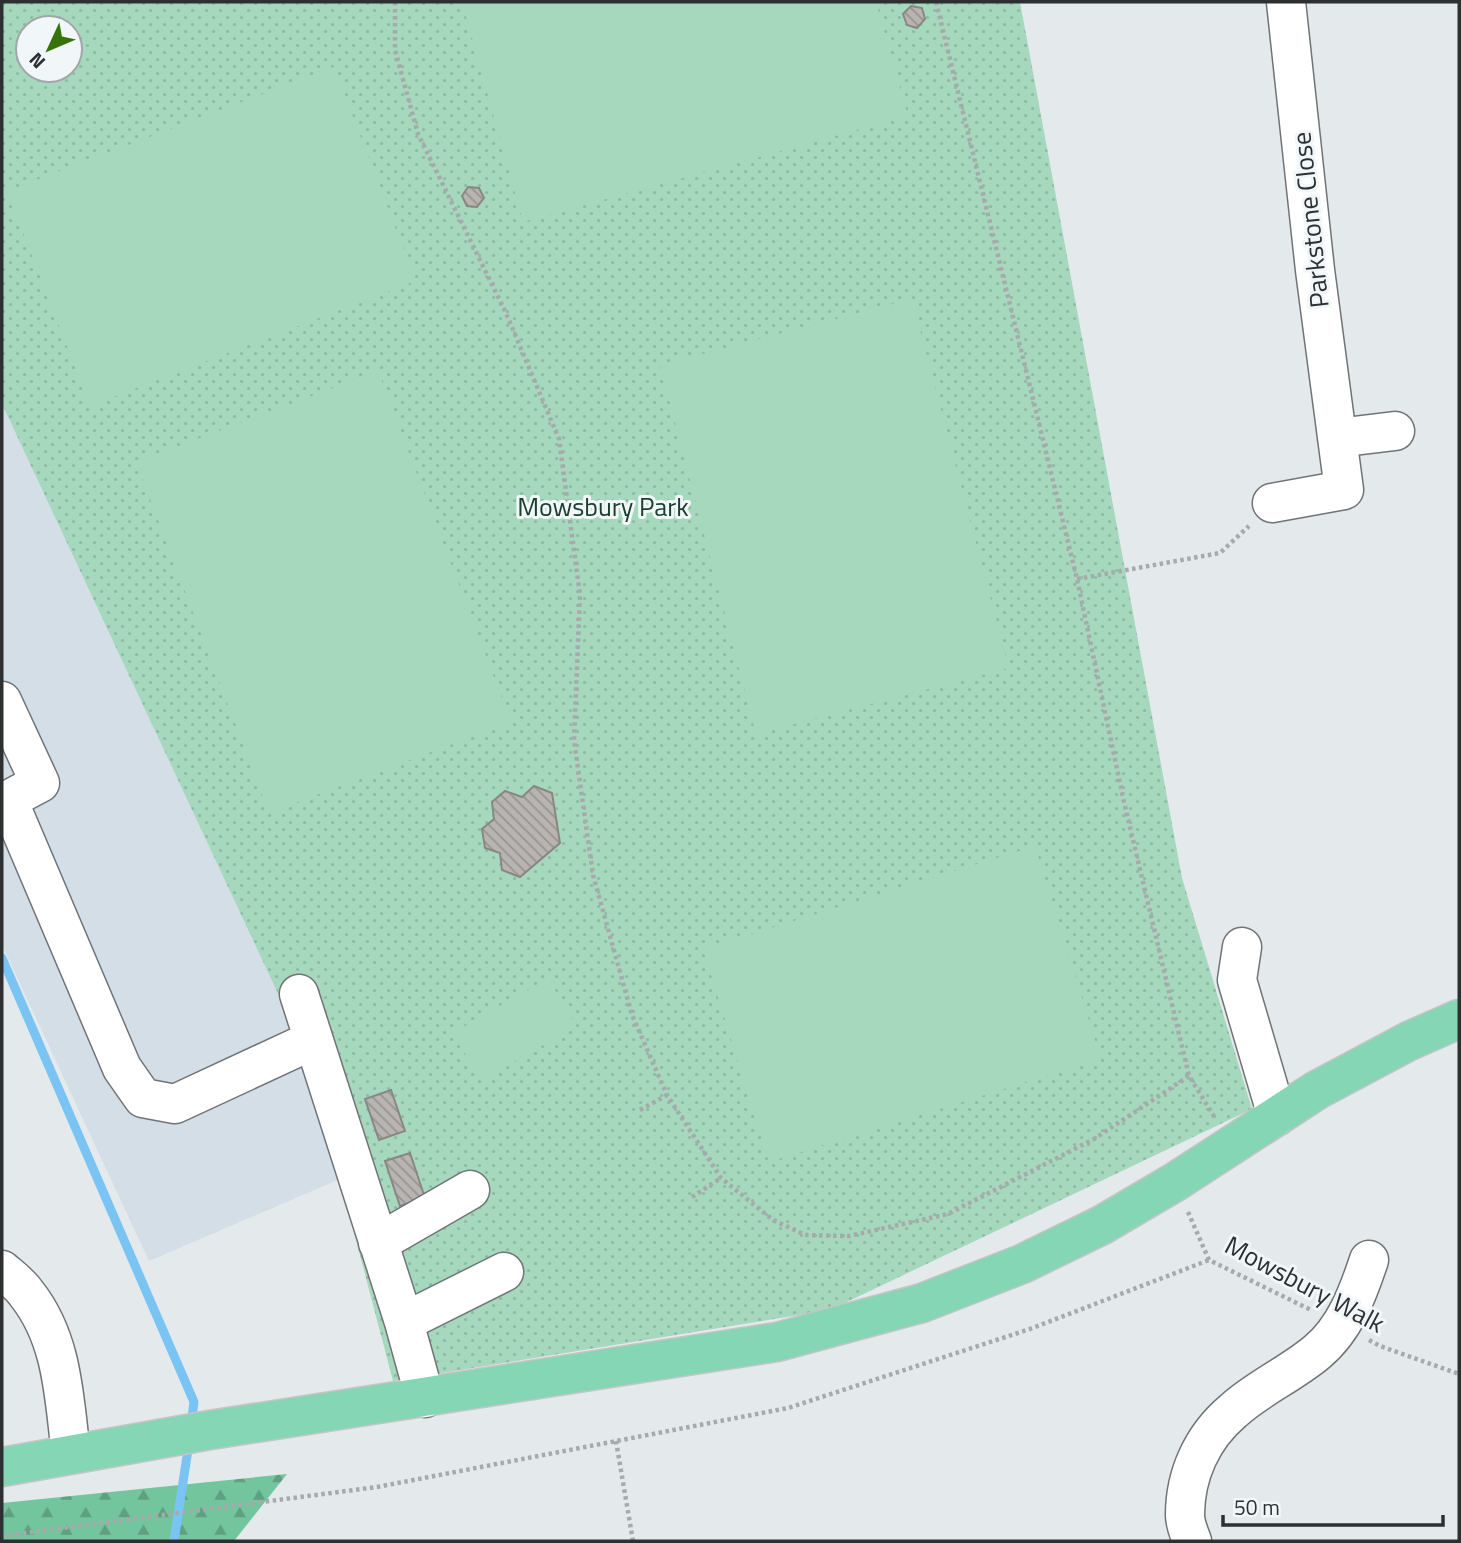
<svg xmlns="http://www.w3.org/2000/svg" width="1461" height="1543" viewBox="0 0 1461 1543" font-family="'Titillium Web',sans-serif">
<defs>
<pattern id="forest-firs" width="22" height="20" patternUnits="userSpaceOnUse" patternTransform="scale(1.75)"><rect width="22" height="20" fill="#73c59d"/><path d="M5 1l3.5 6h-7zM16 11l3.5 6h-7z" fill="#5fa080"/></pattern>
<pattern id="park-dots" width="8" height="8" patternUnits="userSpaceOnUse" patternTransform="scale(1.75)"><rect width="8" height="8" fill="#a6d8bd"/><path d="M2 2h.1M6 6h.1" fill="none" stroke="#8fbaa3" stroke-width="1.8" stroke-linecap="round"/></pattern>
<pattern id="building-back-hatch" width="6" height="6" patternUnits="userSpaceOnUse" patternTransform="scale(1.75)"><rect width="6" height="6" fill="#b8b4b1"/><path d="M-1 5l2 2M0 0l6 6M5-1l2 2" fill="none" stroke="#969390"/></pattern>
</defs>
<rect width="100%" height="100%" fill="#e4e9ec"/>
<!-- built -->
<path fill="#d4dee7" d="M2 404 280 998 340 1179 149 1261 2 945Z"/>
<!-- forest -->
<path fill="url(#forest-firs)" d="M287 1474 234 1541H2V1503Z"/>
<!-- park -->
<path fill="url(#park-dots)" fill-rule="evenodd" d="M2 2H1020L1182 878 1252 1109 830 1310 393 1381 340 1179 280 998 2 404ZM28 28H70V70H28Z"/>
<!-- garden -->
<path fill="#a6d8bd" d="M462 2H876L908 116 523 222Z
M334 67 416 281 90 406 7 191Z
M912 299 1009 668 756 734 660 365Z
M378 371 511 722 269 813 136 462Z
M1035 846 1101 1059 769 1162 703 949Z
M548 978 576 1026 481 1081 453 1033Z"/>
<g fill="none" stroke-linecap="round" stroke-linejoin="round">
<!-- stream -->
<path stroke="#7ac4f4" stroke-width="9" d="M2 958 194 1402 191 1425
M174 1541 189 1443"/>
</g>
<!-- building -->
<path fill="url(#building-back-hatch)" stroke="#8a8683" stroke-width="2" d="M911 6 922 8 925 19 917 28 907 25 903 14Z
M468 187 479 188 484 198 477 207 467 206 462 196Z
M534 786 552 793 560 843 520 877 502 870 500 853 485 848 482 829 494 819 492 802 505 791 522 797Z
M391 1090 405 1131 379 1140 365 1099Z
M410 1153 425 1198 400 1206 385 1161Z"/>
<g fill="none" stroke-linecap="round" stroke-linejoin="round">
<defs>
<path id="minor" d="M1337 438 1395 431
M1272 503 1344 490 1315 270 1286 2
M2 701 40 783 8 800 122 1068 143 1098 175 1104 313 1040
M1242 947 1237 980 1277 1116
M299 994 404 1322 425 1398
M378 1243 470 1190
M2 1270C10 1277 20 1284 26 1293 63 1339 64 1397 71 1454
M404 1322 504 1272
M1192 1541C1189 1533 1185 1524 1185 1515 1185 1475 1202 1437 1233 1411 1258 1388 1291 1374 1317 1352 1345 1329 1358 1293 1369 1260"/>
<path id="major" d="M2 1467 210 1430 777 1342 922 1303 1022 1264 1102 1225 1175 1182 1317 1090 1409 1041 1459 1019"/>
</defs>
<!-- minor casing -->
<use href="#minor" stroke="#707477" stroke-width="41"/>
<!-- major casing -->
<use href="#major" stroke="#c4c5c5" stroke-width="41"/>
<!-- path -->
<path stroke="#a6aaac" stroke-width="4.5" stroke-dasharray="3.5 3.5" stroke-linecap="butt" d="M395 2V50L418 134 506 313 559 439 580 595 574 740 593 875 632 1015 667 1095 721 1178 773 1220 805 1235 849 1236 948 1214 1094 1139 1189 1076
M936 2 1077 579 1124 802 1189 1076 1215 1118
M1077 579 1220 553 1249 526
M640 1110 667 1095
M692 1197 721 1178
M1188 1212 1209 1260 1311 1310
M1369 1340 1380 1346 1459 1374
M616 1441 633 1541
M2 1536 377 1487 788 1408 1030 1329 1209 1260"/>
<!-- minor -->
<use href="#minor" stroke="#fff" stroke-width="38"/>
<!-- major -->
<use href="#major" stroke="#85d6b5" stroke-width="38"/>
</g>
<g text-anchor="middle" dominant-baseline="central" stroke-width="6" stroke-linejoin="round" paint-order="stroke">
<!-- street labels -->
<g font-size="26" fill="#2d2f30" stroke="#f1f6f9">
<text transform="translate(1310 220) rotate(-96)">Parkstone Close</text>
<text transform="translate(1305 1284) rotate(28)">Mowsbury Walk</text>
</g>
<!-- park labels -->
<g font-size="26" fill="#1b402e" stroke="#f1f6f9">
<text x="603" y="506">Mowsbury Park</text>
</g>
</g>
<!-- border -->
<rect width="1461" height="1543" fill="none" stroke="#2d2f30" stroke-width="7"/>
<!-- north arrow -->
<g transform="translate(49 49) rotate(226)"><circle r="33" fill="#f1f6f9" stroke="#a3a6a9" stroke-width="2"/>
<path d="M0-5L12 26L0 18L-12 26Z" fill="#36740b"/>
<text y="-10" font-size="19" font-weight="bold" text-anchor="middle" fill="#2d2f30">N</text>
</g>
<!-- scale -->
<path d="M1223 1515v10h220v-10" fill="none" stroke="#2d2f30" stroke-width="3.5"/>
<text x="1234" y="1515" font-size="21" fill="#2d2f30" stroke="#f1f6f9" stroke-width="5" paint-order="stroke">50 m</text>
</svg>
